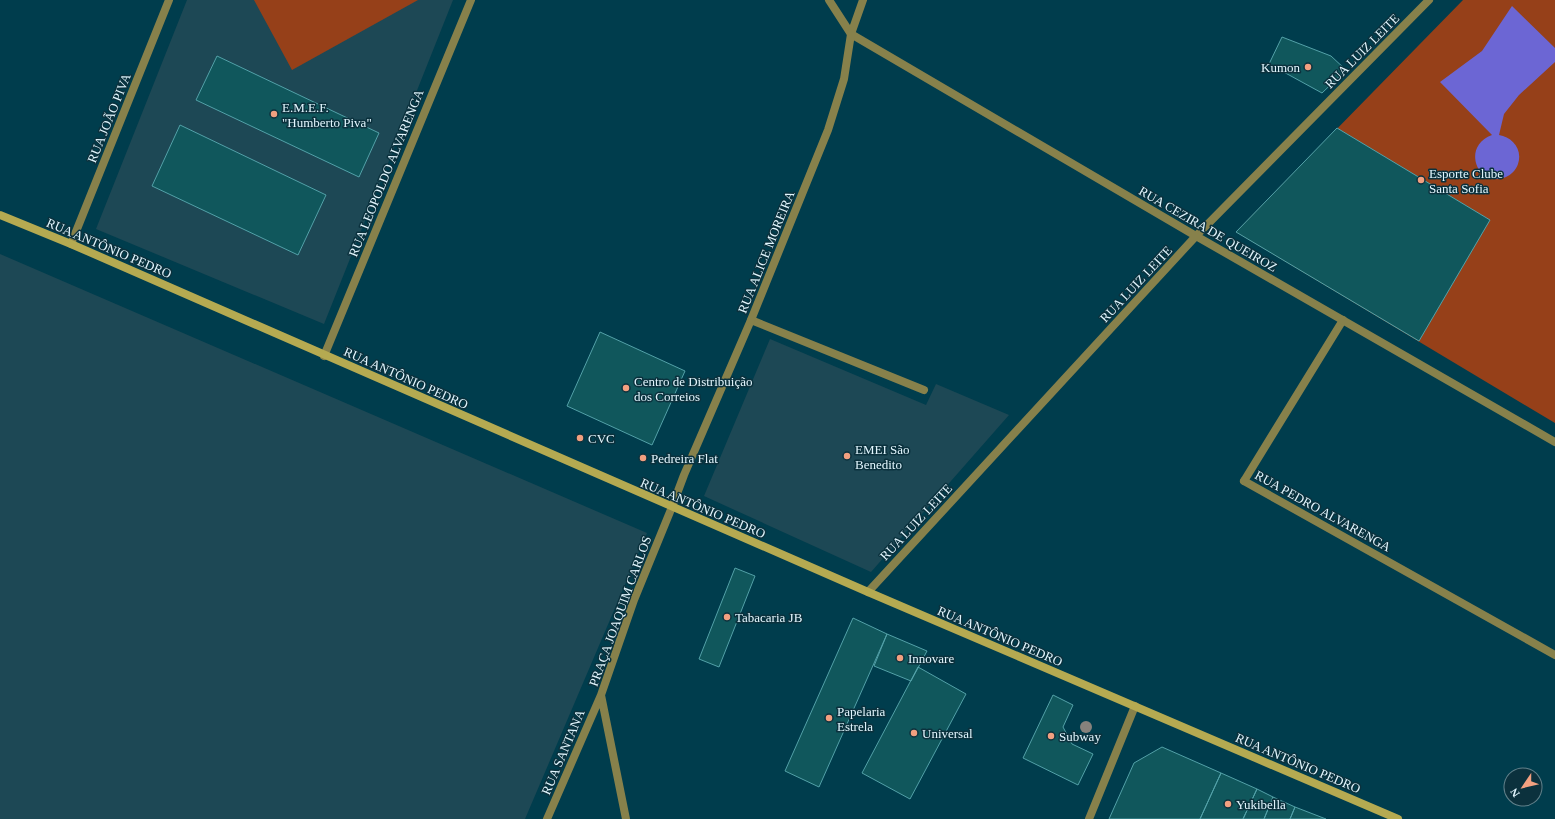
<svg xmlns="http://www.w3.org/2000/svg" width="1555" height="819" viewBox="0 0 1555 819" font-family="Georgia,serif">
<rect width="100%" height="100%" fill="#003d4d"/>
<!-- built -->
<path fill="#1d4855" d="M187 0H453L324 324 96 229Z
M0 254 647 533 525 819H0Z
M770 339 926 405 936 384 1009 415 871 572 704 496Z"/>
<!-- green -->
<path fill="#964019" d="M254 0H418L292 70Z
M1463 0H1555V423L1236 232Z"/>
<!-- water -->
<path fill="#6c66d4" d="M1512 6 1555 48V62L1519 95 1504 114 1499 135C1512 137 1523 149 1518 164 1516 170 1511 175 1506 177 1477 189 1461 146 1492 135L1440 82 1482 51Z"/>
<!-- building -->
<path fill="#10575c" stroke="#53a1a8" d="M1282 37 1331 56 1346 70 1322 93 1269 64Z
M217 56 379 133 359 177 196 100Z
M180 125 326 195 298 255 152 186Z
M1337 128 1490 220 1419 341 1236 232Z
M600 332 685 371 652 445 567 406Z
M735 568 755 576 719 667 699 659Z
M853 618 887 634 819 787 785 771Z
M887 634 927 651 911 681 874 666Z
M918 667 966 694 910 799 862 773Z
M1053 695 1073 705 1063 727 1072 744 1093 754 1078 785 1023 758Z
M1162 747 1221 773 1200 819H1109L1134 763Z
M1221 773 1257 789 1243 819H1200Z
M1257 789 1273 797 1264 819H1243Z
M1273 797 1295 807 1290 819H1264Z
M1295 807 1326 819H1290Z"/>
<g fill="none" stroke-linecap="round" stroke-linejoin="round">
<!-- service -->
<path stroke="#87814b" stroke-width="8" d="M751 320 924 390
M1244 481 1343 320"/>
<!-- minor -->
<path stroke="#87814b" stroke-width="8" d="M829 0 851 34 1196 236 1555 442
M71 244 169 0
M324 356 471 0
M1244 481 1555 655
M868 592 1196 236 1429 0
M547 819 601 695
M626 819 601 695 634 600 672 507
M1089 819 1135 706"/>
<!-- tertiary -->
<path stroke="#87814b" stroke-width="8" d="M672 507 684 475 751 320 828 130 844 79 851 34 863 0"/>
<!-- secondary -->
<path stroke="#b5aa51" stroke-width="8" d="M0 215 71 244 868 592 1398 819"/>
</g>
<!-- trees -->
<circle fill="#87827c" cx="1086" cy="727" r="6"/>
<!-- markers -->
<g fill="#f2a080" stroke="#0b313d" stroke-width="1.5">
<circle cx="1308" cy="67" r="4"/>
<circle cx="274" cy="114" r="4"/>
<circle cx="1421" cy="180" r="4"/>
<circle cx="626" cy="388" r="4"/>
<circle cx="580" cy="438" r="4"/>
<circle cx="847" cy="456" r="4"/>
<circle cx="643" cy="458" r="4"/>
<circle cx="727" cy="617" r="4"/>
<circle cx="900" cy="658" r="4"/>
<circle cx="829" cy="718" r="4"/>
<circle cx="914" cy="733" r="4"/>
<circle cx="1051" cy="736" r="4"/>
<circle cx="1228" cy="804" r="4"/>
</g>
<g text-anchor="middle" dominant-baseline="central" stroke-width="3" stroke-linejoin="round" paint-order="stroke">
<!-- street labels -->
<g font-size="13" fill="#e2f6fe" stroke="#0b313d">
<text transform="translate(1362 51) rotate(-45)">RUA LUIZ LEITE</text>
<text transform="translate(109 118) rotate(-68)">RUA JOÃO PIVA</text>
<text transform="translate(386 173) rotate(-68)">RUA LEOPOLDO ALVARENGA</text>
<text transform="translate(1208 229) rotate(30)">RUA CEZIRA DE QUEIROZ</text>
<text transform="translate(109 248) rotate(23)">RUA ANTÔNIO PEDRO</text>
<text transform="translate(766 252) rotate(-68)">RUA ALICE MOREIRA</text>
<text transform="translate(1136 284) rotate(-47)">RUA LUIZ LEITE</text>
<text transform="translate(406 378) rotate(24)">RUA ANTÔNIO PEDRO</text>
<text transform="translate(703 508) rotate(23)">RUA ANTÔNIO PEDRO</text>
<text transform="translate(1323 511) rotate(29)">RUA PEDRO ALVARENGA</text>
<text transform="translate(916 522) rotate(-47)">RUA LUIZ LEITE</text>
<text transform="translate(620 611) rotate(-70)">PRAÇA JOAQUIM CARLOS</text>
<text transform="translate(1000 636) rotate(23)">RUA ANTÔNIO PEDRO</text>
<text transform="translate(563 752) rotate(-67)">RUA SANTANA</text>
<text transform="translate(1298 763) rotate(23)">RUA ANTÔNIO PEDRO</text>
</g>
<!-- poi labels -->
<g font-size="13" fill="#e2f6fe" stroke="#0b313d" text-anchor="start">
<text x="1300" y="67" text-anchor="end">Kumon</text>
<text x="282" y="107">E.M.E.F.<tspan x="282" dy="15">"Humberto Piva"</tspan></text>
<text x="1429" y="173">Esporte Clube<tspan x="1429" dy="15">Santa Sofia</tspan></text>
<text x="634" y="381">Centro de Distribuição<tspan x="634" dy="15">dos Correios</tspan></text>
<text x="588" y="438">CVC</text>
<text x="855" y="449">EMEI São<tspan x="855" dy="15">Benedito</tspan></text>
<text x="651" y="458">Pedreira Flat</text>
<text x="735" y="617">Tabacaria JB</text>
<text x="908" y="658">Innovare</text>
<text x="837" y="711">Papelaria<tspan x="837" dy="15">Estrela</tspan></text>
<text x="922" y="733">Universal</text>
<text x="1059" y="736">Subway</text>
<text x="1236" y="804">Yukibella</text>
</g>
</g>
<!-- north arrow -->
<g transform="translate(1523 787) rotate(235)"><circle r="19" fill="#0b313d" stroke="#61808a"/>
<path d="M0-3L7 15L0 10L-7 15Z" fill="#f2a080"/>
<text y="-6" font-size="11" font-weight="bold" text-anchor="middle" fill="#e2f6fe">N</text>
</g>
</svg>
